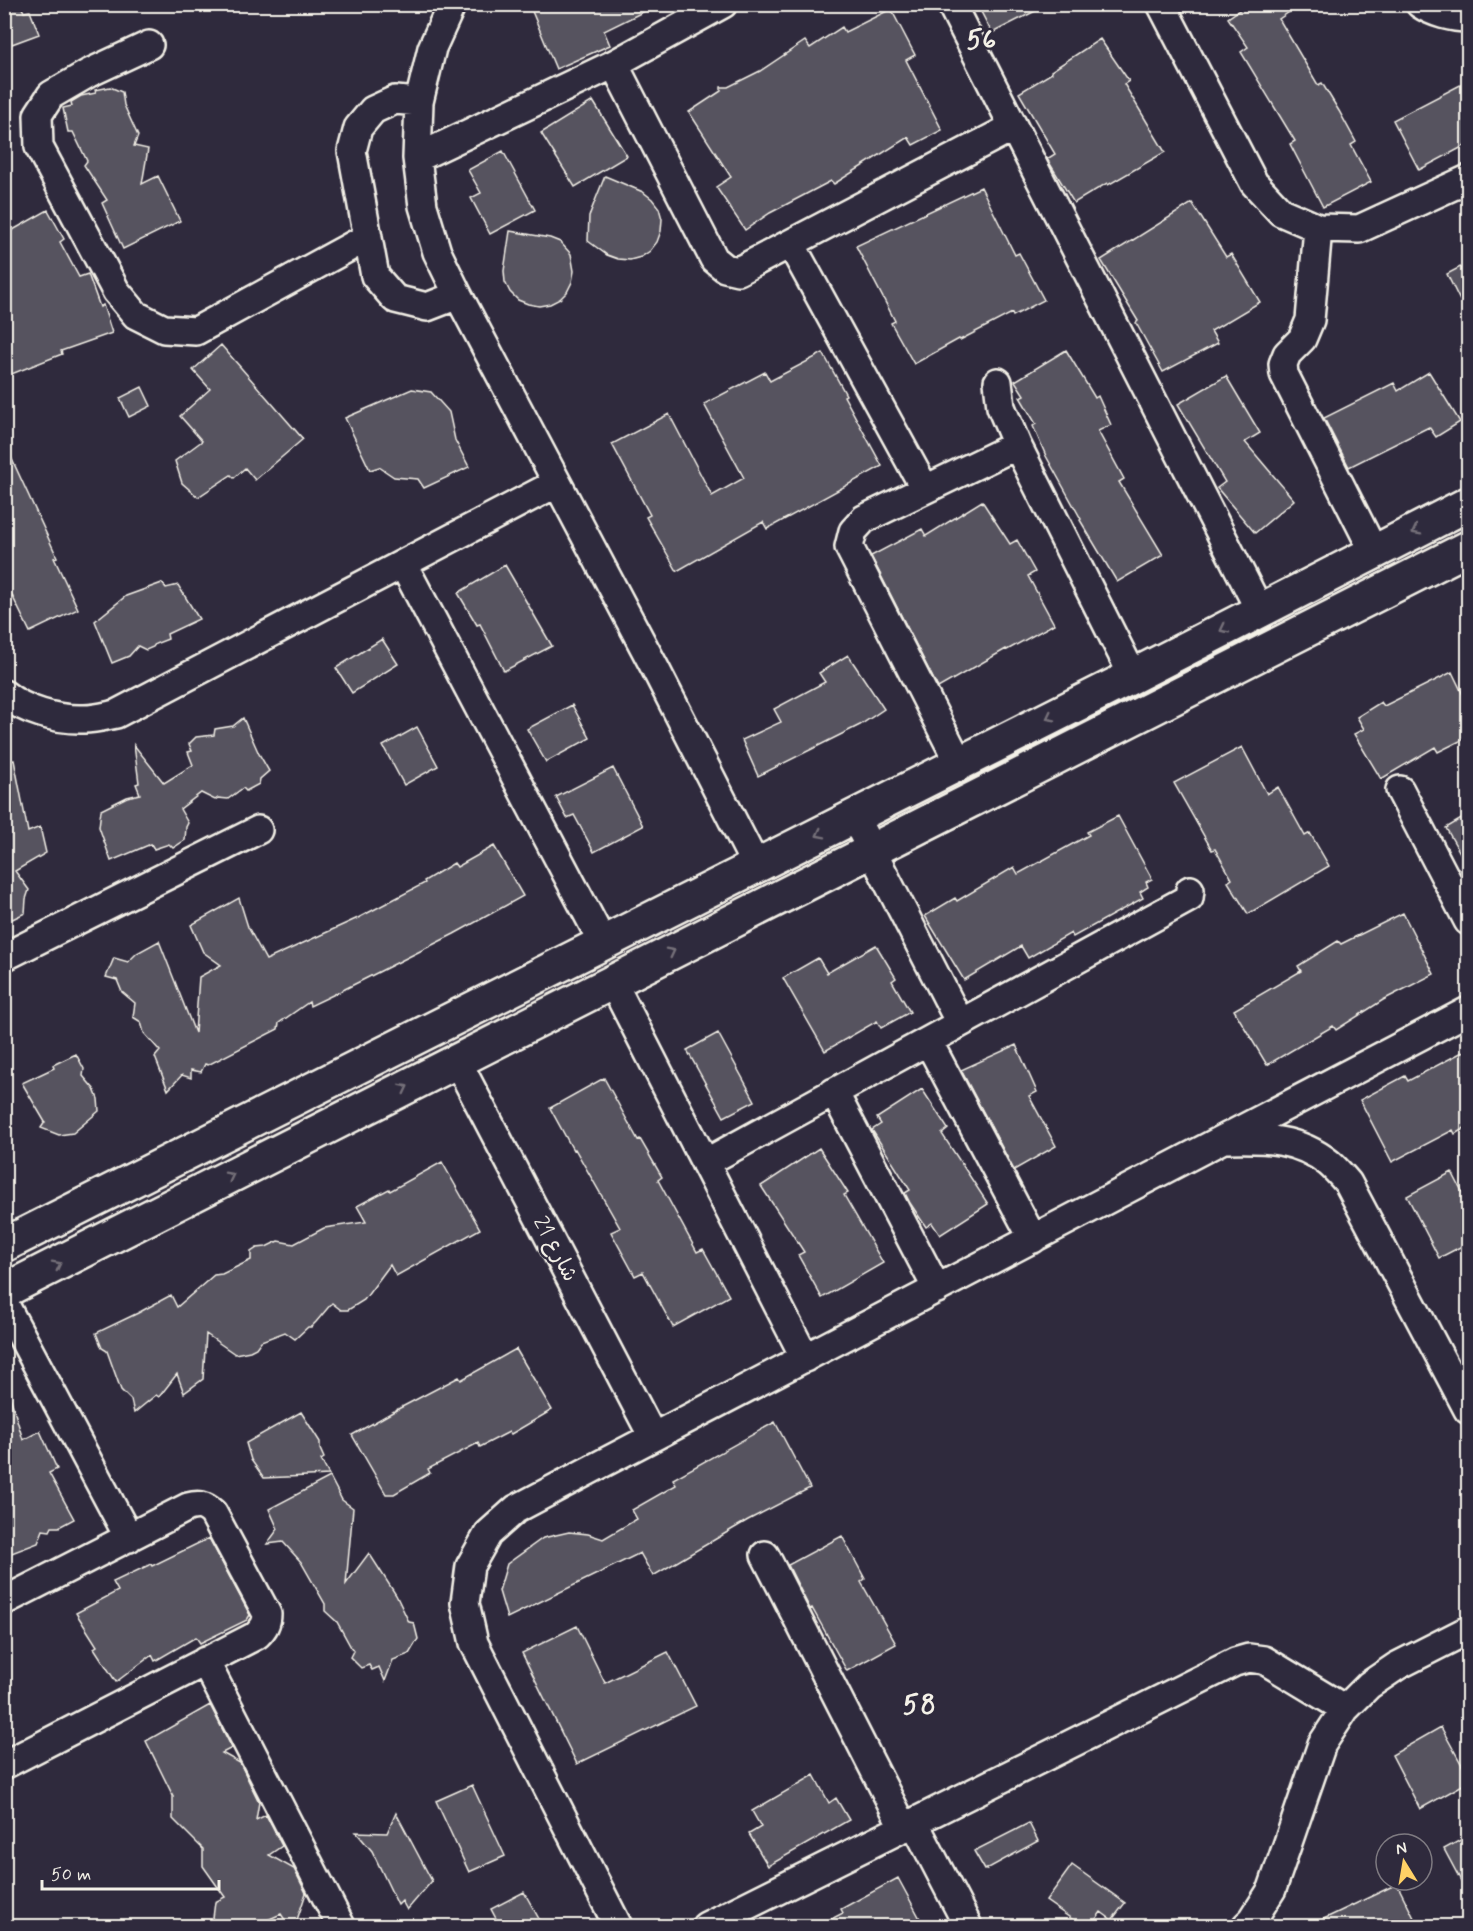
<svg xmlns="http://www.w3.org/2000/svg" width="1473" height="1931" viewBox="0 0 1473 1931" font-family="Mynerve,'Playpen Sans Arabic',sans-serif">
<rect width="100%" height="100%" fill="#2f2a3d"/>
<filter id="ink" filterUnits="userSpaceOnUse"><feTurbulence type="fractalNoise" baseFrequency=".0167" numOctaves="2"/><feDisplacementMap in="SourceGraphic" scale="12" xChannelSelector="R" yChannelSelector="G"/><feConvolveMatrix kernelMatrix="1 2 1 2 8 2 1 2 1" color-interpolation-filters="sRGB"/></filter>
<g filter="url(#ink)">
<!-- building -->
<path fill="#56525f" stroke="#f4f1e8" stroke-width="1.5" d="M12 4H20L24 12 30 11 39 34 12 44 4 27V8Z
M529 4H659L604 31 610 45 556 69Z
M977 4H1049L992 33Z
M1248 4H1301L1279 19 1318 85 1322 83 1339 111 1356 142 1351 145 1371 182 1323 207 1290 144 1295 141 1241 52 1248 47 1228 18Z
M891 9 915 55 906 60 942 130 913 145 908 137 834 184 831 181 770 213 745 230 716 187 731 177 689 112 721 91V87H728L760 71 805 41 810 48 842 27 845 32Z
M1100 39 1129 81 1124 84 1165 152 1108 185 1107 183 1074 203 1047 159 1055 154 1019 93 1052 73 1051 71Z
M1468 81V144L1419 170 1393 120Z
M110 87 122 92 124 105 138 136 134 146 148 149 142 184 158 176 180 221 123 249 102 203 107 200 84 165 87 161 73 132H68L63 108 72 106 71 102 81 96 96 93 95 90Z
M593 101 627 156 575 187 541 133Z
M503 151 535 210 490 234 471 198 481 193 468 170Z
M605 176 643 192 652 199 659 208 662 219 661 231 657 242 650 251 641 257 630 260 618 259 607 255 588 241 589 216Z
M981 187 1015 255 1019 253 1044 300 1013 316 1012 313 960 340 959 339 914 364 891 323 895 321 856 246Z
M1192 203 1226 257 1231 254 1260 302 1211 331 1218 343 1163 372 1136 323 1138 321 1101 260Z
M48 210 64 239 60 242 79 277 88 274 100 307 103 305 112 333 61 351 62 354 4 377V235Z
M510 231 550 238 560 242 571 254 574 271 572 282 567 292 560 299 550 304 539 306 528 304 518 300 510 292 505 282 504 271Z
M1468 263V317L1447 274Z
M221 345 303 439 255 480 245 468 234 478 231 475 198 497 182 483 175 461 202 441 180 416 210 389 193 370Z
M1066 350 1095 398 1098 396 1111 425 1098 431 1124 479 1119 482 1163 555 1117 582 1080 520 1081 519 1046 456 1033 426 1036 424 1020 397 1024 395 1015 381Z
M823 353 846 395 844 396 882 466 767 529 763 522 677 571 646 517 650 515 612 444 669 414 712 496 744 478 704 404 765 372 770 381Z
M1429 372 1460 422 1436 437 1429 427 1349 467 1324 418 1394 383 1398 391Z
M1226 376 1260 433 1245 442 1294 500 1255 533 1217 488 1225 482 1178 404Z
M142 387 151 406 129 417 120 398Z
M412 389 431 392 449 412 455 440 469 467 424 488 418 479 394 477 379 467 370 470 345 418Z
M4 442 57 557 54 558 78 609 30 632 4 579Z
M982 501 1010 544 1017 540 1035 572 1028 576 1054 624 1007 650 1006 649 938 688 871 556 922 529 926 536Z
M505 565 552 646 504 671 480 624 477 625 458 593Z
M162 583 166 588 178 585 199 619 167 634 168 639 155 644 153 647 146 650 138 646 129 656 112 663 95 621 126 596Z
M382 639 398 664 352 693 336 668Z
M848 655 884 709 860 725 758 776 742 740 781 722 774 709 825 682 819 673Z
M1452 672 1468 705V737L1438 752 1435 747 1381 779 1354 734 1364 729 1357 717 1381 702 1384 706Z
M572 705 590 738 546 762 527 729Z
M243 718 259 754 269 771 260 779 259 784 246 791 243 788 228 799 218 798 215 800 201 793 180 809 188 823 186 827 185 840 173 848 169 844 154 849 151 844 111 861 99 827 101 810 127 797 140 794 136 784 139 783 134 745 164 783 193 765 188 752 192 751 189 744 196 737 214 735 215 729 233 726Z
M417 727 438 766 404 785 383 746Z
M1242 747 1267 794 1278 787 1305 836 1310 833 1329 866 1248 914 1228 882 1232 879 1215 849 1212 850 1174 783Z
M14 760 28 832 40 827 46 853 15 871 29 890 26 899 25 913 4 923V761Z
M613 768 643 826 594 852 574 815 567 818 556 797Z
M1468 815V867L1446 828Z
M1118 816 1152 879 1146 882 1148 887 1140 892 1143 898 1073 937 1071 933 1028 958 1021 946 964 980 925 916 955 898 957 901 1014 867 1018 874 1089 835 1087 832Z
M494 846 523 896 454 934 339 992 310 1006 309 1002 279 1023 278 1029 208 1065 205 1064 201 1072 191 1070V1078L182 1075 168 1090 155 1057 160 1051 144 1033 141 1022 133 1017 135 1003 122 992 117 980 106 977 114 958 128 962 137 953 159 941 195 1033 199 977 221 965 203 952 191 925 239 898 248 927 266 960 358 918 425 883 424 881 454 863 457 867Z
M1403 913 1434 974 1383 1000 1336 1030 1333 1026 1267 1065 1234 1010 1301 971 1298 966 1338 941 1341 944Z
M876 945 896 978 892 981 910 1012 881 1028 877 1021 825 1051 783 978 818 958 827 973Z
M718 1033 755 1101 724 1117 687 1050Z
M1016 1045 1037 1092 1029 1096 1056 1146 1014 1170 961 1070Z
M1468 1049V1126L1455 1134 1453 1130 1392 1162 1360 1100 1405 1076 1408 1081Z
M76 1054 84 1069 83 1076 94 1089 98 1099 99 1111 73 1133 59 1135 41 1128 45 1122 22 1083 54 1068 53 1065Z
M604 1078 638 1140 640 1139 662 1177 658 1180 697 1252 703 1249 729 1296 673 1327 643 1272 635 1276 611 1232 620 1228 575 1149 573 1150 550 1108Z
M922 1089 948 1129 942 1134 988 1204 940 1235 932 1223 926 1227 910 1203 905 1193 910 1190 872 1130 881 1124 877 1118Z
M819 1148 848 1193 844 1195 883 1263 822 1298 798 1255 804 1252 761 1186Z
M442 1162 480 1229 396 1276 390 1265 364 1300 348 1310H341L332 1303 316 1322 311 1327H308L295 1339 285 1332 261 1341 256 1348 250 1351 235 1354 206 1334 203 1379 184 1393 177 1374 159 1397 156 1395 134 1413 131 1400 121 1390 107 1351 102 1348 96 1333 138 1313 171 1295 177 1307 214 1275 222 1274 251 1260V1252L257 1248 266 1247 278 1241 294 1244 324 1228 366 1222 357 1206 389 1189 390 1191Z
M1452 1172 1468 1203V1243L1439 1258 1407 1196Z
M516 1349 552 1410 511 1434 509 1432 480 1447 478 1443 428 1469 430 1473 394 1494H386L352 1435 398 1409 459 1377 461 1380Z
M9 1393 23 1440 40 1431 57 1469 49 1473 74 1519 59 1527H52L50 1531 43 1530 38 1543 4 1556V1394Z
M301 1412 320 1442V1449L324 1458 321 1460 329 1475 264 1478 251 1460 246 1443Z
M775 1422 810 1488 748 1520 653 1576 640 1553 507 1618 499 1591 507 1564 543 1538 569 1532 588 1534 603 1539 637 1519 632 1510 676 1485 673 1479Z
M330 1477 342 1500 353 1508 346 1584 369 1553 396 1595 409 1622 414 1623 418 1639 409 1654 393 1660 385 1681 379 1667 372 1670 369 1665 361 1668 350 1657 353 1651 337 1622 325 1611V1604L301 1562 283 1542 267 1544 278 1529 269 1509Z
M842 1536 865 1579 861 1582 896 1644 847 1671 812 1608 810 1609 788 1565Z
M209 1538 250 1615 247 1620 200 1643 196 1637 155 1661 152 1655 116 1682 94 1648 97 1646 76 1613 118 1591 113 1582 151 1564 152 1566Z
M577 1626 605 1683 668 1652 696 1706 577 1764 522 1653Z
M210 1705 232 1748 222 1753 240 1763 259 1802 256 1820 266 1815 282 1846 269 1855 294 1869 306 1893 295 1926H289L281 1914 254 1926H212L215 1902 225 1897 203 1866V1849L173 1819V1796L146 1741Z
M1441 1727 1468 1776V1782L1420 1809 1392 1755Z
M814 1775 829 1803 836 1798 849 1820 768 1866 749 1834 761 1827 752 1811Z
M472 1785 505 1856 469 1872 436 1801Z
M396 1813 432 1881 407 1910 402 1901 398 1905 372 1851 356 1832 387 1833Z
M1029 1823 1038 1841 985 1870 974 1851Z
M1468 1836V1894L1444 1849Z
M1072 1865 1125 1903 1112 1920 1101 1912 1091 1926H1082L1046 1901Z
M898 1878 924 1926H818L843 1913 841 1909Z
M1397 1884 1418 1926H1309Z
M524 1892 543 1926H500L491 1909Z"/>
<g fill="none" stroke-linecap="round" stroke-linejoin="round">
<defs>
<path id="street" d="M452 4 432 48 419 102 417 158 423 206 437 252 458 295 655 668 756 866
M951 4 1260 611
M1161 4 1254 183 1281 212 1318 228 1359 229 1468 179
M1420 4C1433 13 1453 18 1468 18
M149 45 89 73 51 95 38 115 39 147 116 291 136 315 164 329 196 331 368 237
M614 64 714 259 725 268 738 271 1013 127
M419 102 395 100 373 110 358 128 352 151 375 276 395 299 427 307 458 295
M417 158 614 64 723 4
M1318 228 1310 320 1302 339 1287 354 1283 364 1284 374 1374 552
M791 244 925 489
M998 382 1001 407 1017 445 1133 676
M403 564 603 943
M4 694C25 711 57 720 84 719 95 719 106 716 116 714L557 483
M959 763 849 547 853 531 864 519 1017 445
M1400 790 1468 921
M854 816 960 1023
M4 957 258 830
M612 981 805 1358
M928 1041 1033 1239
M457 1061 653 1437
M834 1092 937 1289
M1227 1139C1265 1138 1298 1138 1329 1163 1336 1169 1342 1176 1348 1183L1468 1410
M705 1163 1189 898 1190 890
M4 1303 129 1538
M765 1555 904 1828
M4 1601 188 1507C199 1504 204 1505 213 1513L267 1614C267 1623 264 1628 257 1635L4 1765
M205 1661 341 1926
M914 1822 968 1926
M618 1926 474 1643 465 1603 470 1566 488 1534 516 1509 588 1471 1468 1011
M706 1926 1235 1662 1249 1658 1264 1660 1345 1709
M1246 1926 1253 1919 1272 1889 1322 1744 1345 1709 1369 1685 1397 1666 1468 1630"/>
<path id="secondary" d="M4 1245 1133 676 1468 504
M4 1291 1468 548"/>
</defs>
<!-- street casing -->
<use href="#street" stroke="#f4f1e8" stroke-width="32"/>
<!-- secondary casing -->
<use href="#secondary" stroke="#f4f1e8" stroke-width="38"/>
<!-- street -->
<use href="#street" stroke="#2f2a3d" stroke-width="27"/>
<!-- secondary -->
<use href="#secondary" stroke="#2f2a3d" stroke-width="33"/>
</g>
<!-- one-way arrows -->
<defs><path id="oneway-chevron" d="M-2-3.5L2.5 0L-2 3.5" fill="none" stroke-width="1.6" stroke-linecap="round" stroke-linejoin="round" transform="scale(1.5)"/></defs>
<g stroke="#747079">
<use href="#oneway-chevron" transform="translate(1416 531) rotate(153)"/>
<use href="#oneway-chevron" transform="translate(1224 629) rotate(153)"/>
<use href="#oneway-chevron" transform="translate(1050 717) rotate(153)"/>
<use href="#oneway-chevron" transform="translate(820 834) rotate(153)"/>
<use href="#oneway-chevron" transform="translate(671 952) rotate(-27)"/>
<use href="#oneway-chevron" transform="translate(404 1088) rotate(-27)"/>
<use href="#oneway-chevron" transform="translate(230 1176) rotate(-27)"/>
<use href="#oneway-chevron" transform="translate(57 1265) rotate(-27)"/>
</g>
</g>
<g text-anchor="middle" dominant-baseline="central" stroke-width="4.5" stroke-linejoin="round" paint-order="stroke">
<!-- street labels -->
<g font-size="21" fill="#f4f1e8" stroke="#2f2a3d">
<text transform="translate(555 1249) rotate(62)">شارع 21</text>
</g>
<!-- district labels -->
<g font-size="27" font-weight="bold" letter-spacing="1.5" fill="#f4f1e8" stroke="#2f2a3d">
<text x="982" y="40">56</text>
<text x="920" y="1705">58</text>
</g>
</g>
<!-- margin -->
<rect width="1473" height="1931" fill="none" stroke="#2f2a3d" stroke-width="24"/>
<rect x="12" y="12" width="1449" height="1907" fill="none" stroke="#f4f1e8" stroke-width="2" filter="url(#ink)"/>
<!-- north arrow -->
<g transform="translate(1404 1862) rotate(349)"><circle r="28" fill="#2f2a3d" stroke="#7e7a81" stroke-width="1.5"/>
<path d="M0-4.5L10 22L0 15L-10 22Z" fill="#ffd166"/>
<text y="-9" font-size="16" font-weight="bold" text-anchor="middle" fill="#f4f1e8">N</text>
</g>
<!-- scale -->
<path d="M42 1880v9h177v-9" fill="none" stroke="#f4f1e8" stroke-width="3"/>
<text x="51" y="1880" font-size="18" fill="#f4f1e8" stroke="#2f2a3d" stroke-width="4.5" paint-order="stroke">50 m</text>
</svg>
